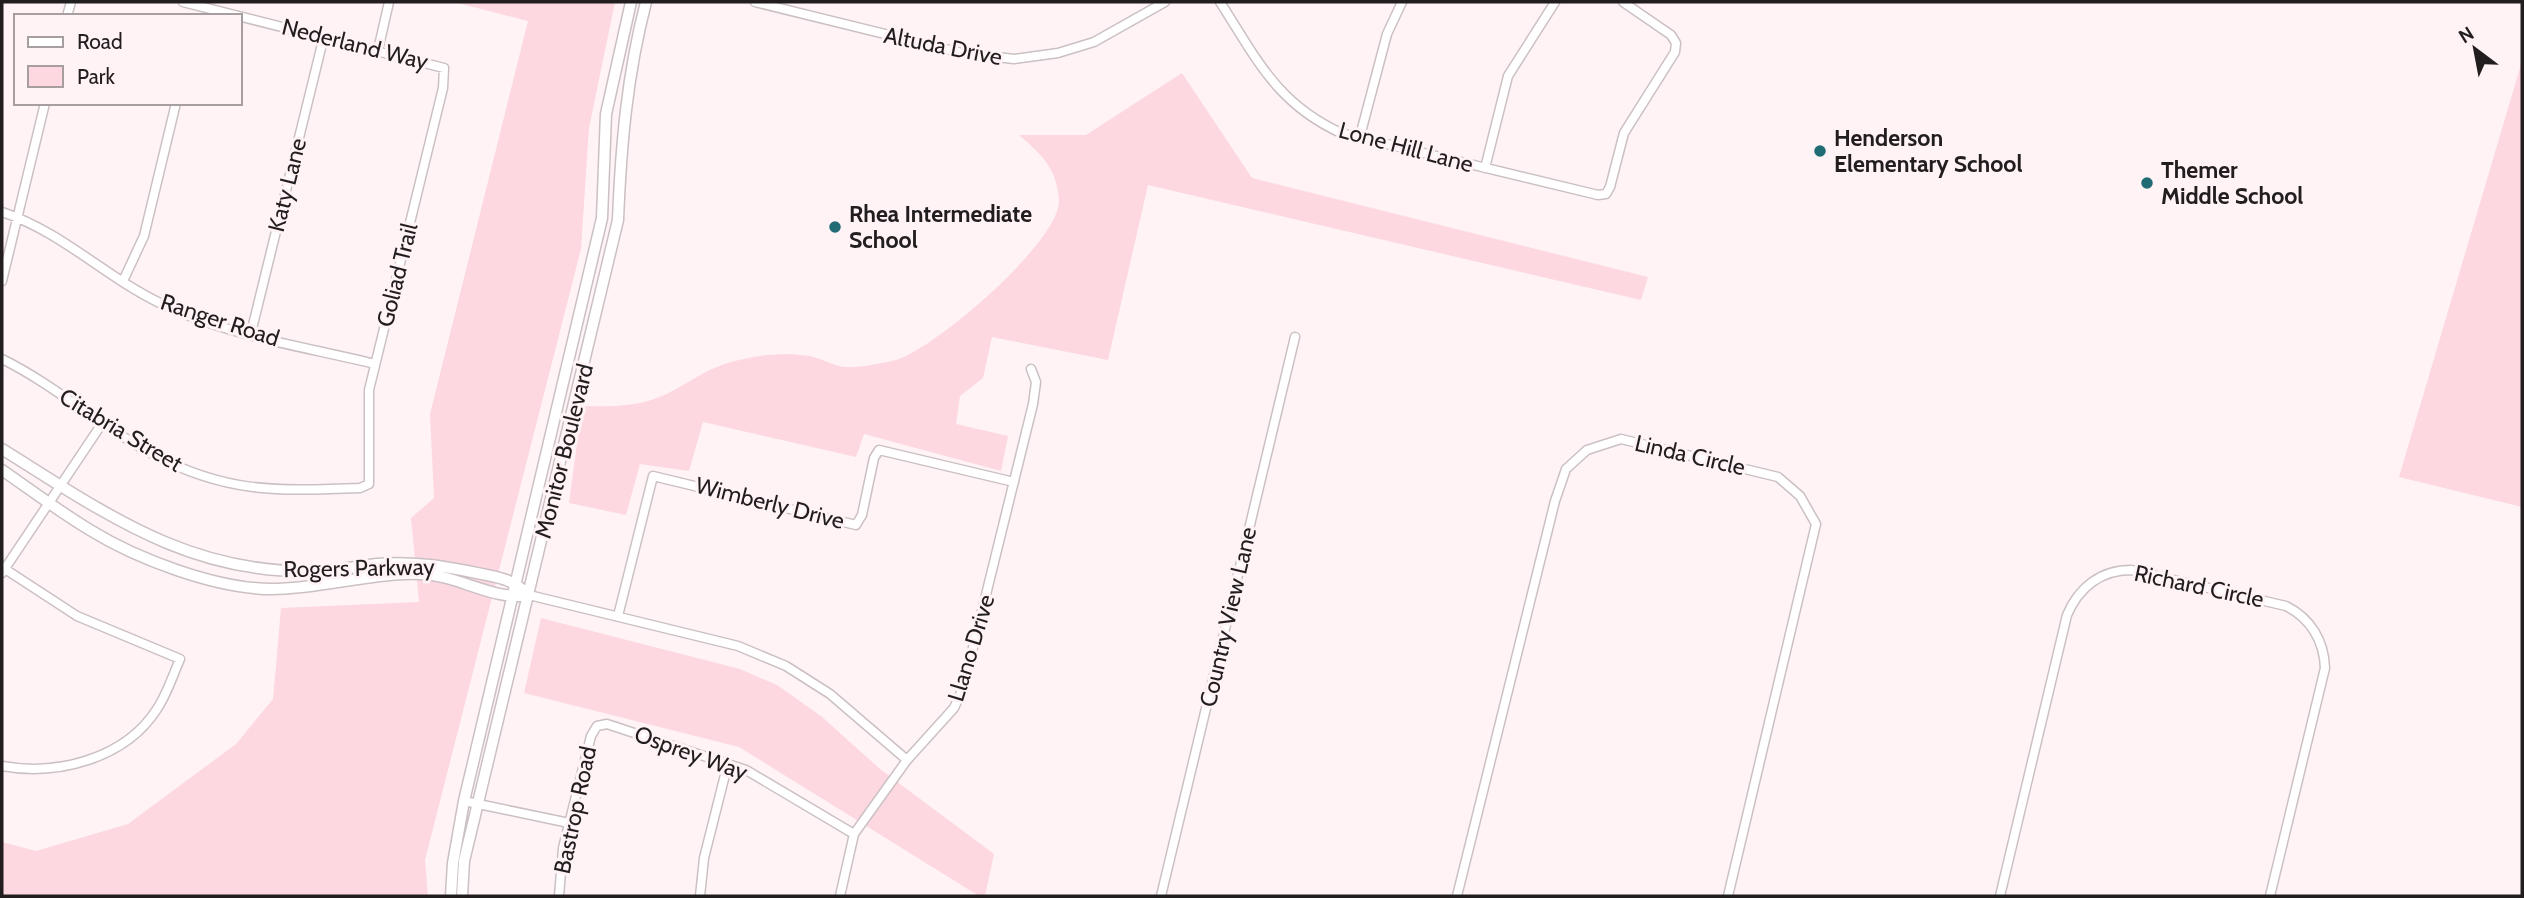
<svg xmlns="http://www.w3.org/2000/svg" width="2524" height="898" viewBox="0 0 2524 898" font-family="Cabin,sans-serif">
<rect width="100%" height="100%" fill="#fff3f6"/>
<!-- green -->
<path fill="#fdd8e1" d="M454 2H615L589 128 581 249 425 860 428 896H2V842L36 851 128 824 236 744 273 699 281 608 419 602 411 518 434 498 430 414 528 21Z
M2522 61V507L2399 477Z
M1182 73 1252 178 1648 277 1641 300 1148 185 1108 360 992 337 983 378 960 396 956 424 1008 436 1001 471 864 434 856 457 703 422 689 471 640 464 626 515 569 503 582 406C614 407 645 407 674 390 693 380 709 368 731 362 756 355 784 352 809 356 821 358 833 366 845 367 859 368 878 364 892 361 931 353 1061 241 1059 200 1057 168 1041 154 1019 135H1086Z
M541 618 740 669 777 685 821 716 880 769 994 854 985 896H979L739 747 524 693Z"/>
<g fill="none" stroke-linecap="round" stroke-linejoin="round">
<defs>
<path id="minor" d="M755 2 962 53 1014 59 1058 53 1094 42 1165 2
M1220 2C1257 59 1276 103 1341 133L1598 195 1606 194 1610 187 1624 133 1675 52 1676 43 1671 35 1623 2
M67 16 71 2
M378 50 389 2
M1360 136 1387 34 1402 2
M1485 168 1508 76 1555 2
M2 212C63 232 106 278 164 305 229 336 306 347 375 364
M2 281 45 103
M123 281 144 236 176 103
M251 333 324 36
M2 359C55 385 100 426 152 454 227 494 279 491 360 488L369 484V390L443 88 444 68 183 2
M2 567 77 616 180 659C173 675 167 694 157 709 125 759 57 776 2 766
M2 573 103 422
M529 595 738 646 786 666 830 694 907 760
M618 616 653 476 856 525 862 515 874 458 879 450 1014 482
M464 801 569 823
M559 896 563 848 591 736 597 726 607 724 746 770 854 834
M700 896 704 858 728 763
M840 896 854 834 907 760 954 708 963 688 1033 404 1036 382 1031 369
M1161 896 1295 337
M1457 896 1555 501 1566 469 1587 450 1621 439 1778 477 1800 496 1816 524 1728 896
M2000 896 2067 615C2079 587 2101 570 2131 570L2286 606C2310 618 2324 640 2325 668L2270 896"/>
<path id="tertiary" d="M2 449C105 513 190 576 319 571 338 571 357 566 377 564 411 561 443 566 477 573 500 578 511 578 529 595
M2 470C31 490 60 512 90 530 137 559 216 589 272 589 322 589 371 572 421 574 459 575 492 601 529 595
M451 896 453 863 464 801 602 218 606 114 631 2
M462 896 464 861 618 220C621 145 627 75 646 2"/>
</defs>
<!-- minor casing -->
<use href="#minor" stroke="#cbc0c3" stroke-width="11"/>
<!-- tertiary casing -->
<use href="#tertiary" stroke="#cbc0c3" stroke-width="13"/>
<!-- minor -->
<use href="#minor" stroke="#fff" stroke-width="8"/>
<!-- tertiary -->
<use href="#tertiary" stroke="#fff" stroke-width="10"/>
</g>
<!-- markers -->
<g fill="#216b74" stroke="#fff3f6" stroke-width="2.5">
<circle cx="1820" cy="151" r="7"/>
<circle cx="2147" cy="183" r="7"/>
<circle cx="835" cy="227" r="7"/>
</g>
<g text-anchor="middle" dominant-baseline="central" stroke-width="6" stroke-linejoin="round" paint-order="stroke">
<!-- street labels -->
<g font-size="23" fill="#221e1f" stroke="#fff3f6">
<text transform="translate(355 44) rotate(14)">Nederland Way</text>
<text transform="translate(943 46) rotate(11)">Altuda Drive</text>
<text transform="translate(1406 147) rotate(15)">Lone Hill Lane</text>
<text transform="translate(287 185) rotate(-76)">Katy Lane</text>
<text transform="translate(397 275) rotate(-76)">Goliad Trail</text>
<text transform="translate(220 320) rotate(18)">Ranger Road</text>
<text transform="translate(121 430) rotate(31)">Citabria Street</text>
<text transform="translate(564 451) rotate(-76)">Monitor Boulevard</text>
<text transform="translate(1690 455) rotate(13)">Linda Circle</text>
<text transform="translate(770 503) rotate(14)">Wimberly Drive</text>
<text transform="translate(359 568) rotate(-1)">Rogers Parkway</text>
<text transform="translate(2199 586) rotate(12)">Richard Circle</text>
<text transform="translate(1228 617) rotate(-77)">Country View Lane</text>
<text transform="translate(971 648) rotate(-73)">Llano Drive</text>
<text transform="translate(691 753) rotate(20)">Osprey Way</text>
<text transform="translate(575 810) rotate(-78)">Bastrop Road</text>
</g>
<!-- poi labels -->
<g font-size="23" font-weight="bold" fill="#221e1f" stroke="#fff3f6" text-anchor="start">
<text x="1834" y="138">Henderson<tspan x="1834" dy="26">Elementary School</tspan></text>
<text x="2161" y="170">Themer<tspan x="2161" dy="26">Middle School</tspan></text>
<text x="849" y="214">Rhea Intermediate<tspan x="849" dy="26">School</tspan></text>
</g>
</g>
<!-- border -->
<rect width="2524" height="898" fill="none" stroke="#221e1f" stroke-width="7"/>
<!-- legend -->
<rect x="14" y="14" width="228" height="91" fill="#fff3f6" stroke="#a79ea0" stroke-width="2"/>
<rect x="28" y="37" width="35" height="10" fill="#ffffff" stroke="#a79ea0" stroke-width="2"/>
<text x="77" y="49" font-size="21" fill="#221e1f">Road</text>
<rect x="28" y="66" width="35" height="21" fill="#fdd8e1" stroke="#a79ea0" stroke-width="2"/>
<text x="77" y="84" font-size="21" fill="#221e1f">Park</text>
<!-- north arrow -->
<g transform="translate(2475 49) rotate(328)" stroke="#fff3f6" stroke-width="5" paint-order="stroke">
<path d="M0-5L12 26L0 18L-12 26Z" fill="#221e1f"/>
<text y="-10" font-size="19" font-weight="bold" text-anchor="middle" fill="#221e1f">N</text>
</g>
</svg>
